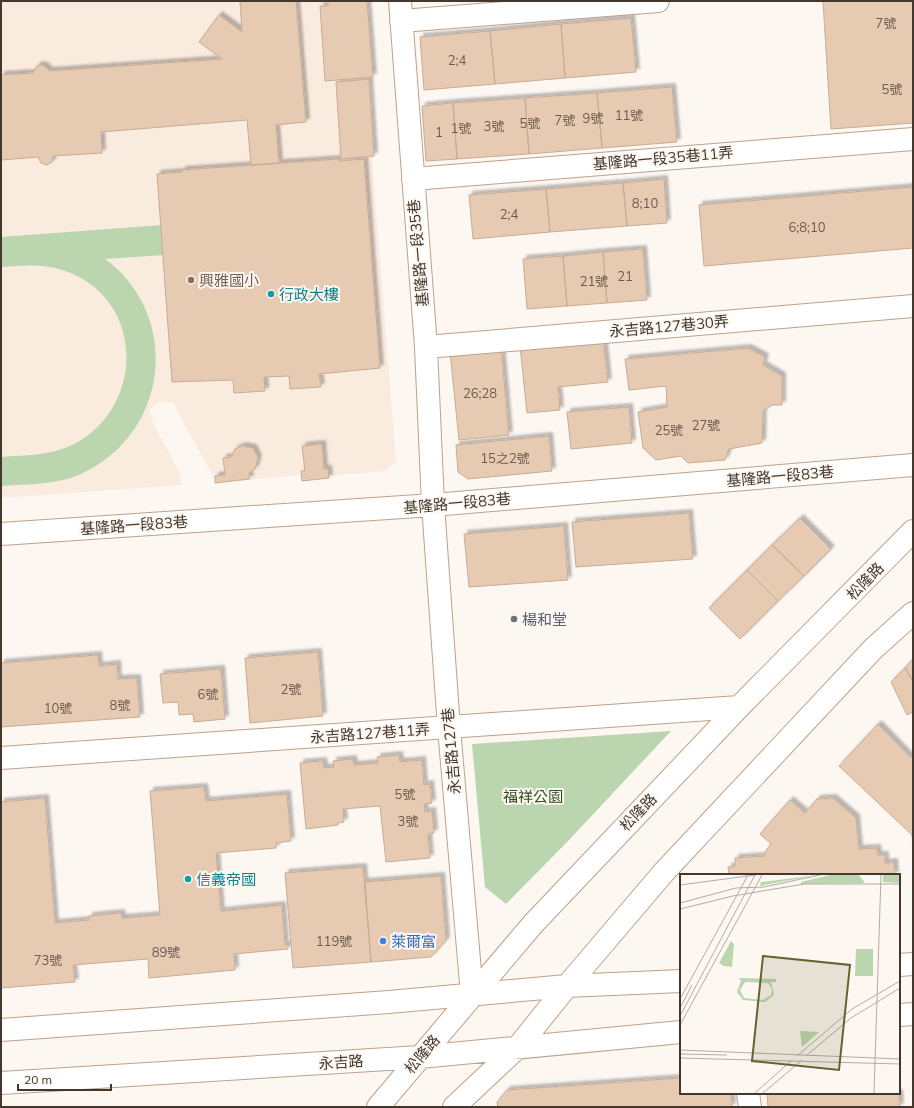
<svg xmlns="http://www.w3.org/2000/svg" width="914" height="1108" viewBox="0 0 914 1108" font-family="Mulish,'Noto Sans TC',sans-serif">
<defs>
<filter id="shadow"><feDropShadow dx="3.5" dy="-3.5" stdDeviation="1" flood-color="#0004"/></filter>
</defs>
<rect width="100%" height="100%" fill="#fdf7f2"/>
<!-- built -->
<path fill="#faebdf" d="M1 1H368L374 78H369L375 157 372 158 396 462 385 471 329 476V478L302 481 301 475 215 483V479L176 409 175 404 171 402 156 403 149 410 154 425 180 473 182 485 1 498Z"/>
<!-- green -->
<path fill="#bbd5af" d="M162 225 164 255 105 259C180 314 170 428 87 471 61 485 30 484 1 486V457C25 455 50 456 72 445 141 412 147 309 75 275 51 263 27 265 1 267V237Z
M671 731 569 840 506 904 485 887 472 744Z"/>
<!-- building -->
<path fill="#e7cab2" stroke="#c8ab94" filter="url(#shadow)" d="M240 1H296L306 122 276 125 279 163 251 165 247 120 101 132 102 153 53 156 52 162 47 165 41 163 38 157 1 160V75L33 73 37 66 41 65 46 67 49 71 222 59 199 42 219 15 242 32Z
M328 1H367L373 77 325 81 320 6H328Z
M823 1H913V123L831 129Z
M631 18 636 72 565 78 561 24Z
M561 24 565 78 495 84 490 31Z
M490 31 495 84 424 90 420 37Z
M369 79 374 156 341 159 336 82Z
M672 87 677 142 602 148 597 93Z
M597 93 602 148 529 154 525 98Z
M525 98 529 154 457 159 453 103Z
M453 103 457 159 426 161 422 106Z
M339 159V161L364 159 380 368 319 374 321 387 290 389 289 376 264 377 265 391 234 393 233 380 172 382 157 174 182 172V170Z
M664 179 667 223 627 226 623 183Z
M623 183 627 226 550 232 546 189Z
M913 187V248L704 266 699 205Z
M546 189 550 232 473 239 469 195Z
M643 249 647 300 607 303 603 252Z
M603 252 607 303 567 306 563 256Z
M563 256 567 306 527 309 523 259Z
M603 338 608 382 558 387 560 410 527 413 520 346Z
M501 347 509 435 459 440 450 352Z
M748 348 765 357 763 365 782 376V405H772L763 411 762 443 729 449 725 460 688 463 681 456 656 460 643 448 638 412 667 407 666 386 629 390 625 359Z
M629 407 632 443 571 449 567 412Z
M549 436 552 471 468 479 458 472 456 445Z
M322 444 324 469H328L329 478 302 481 301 471H305L302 446Z
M242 446 253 448 258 458 255 469 249 473 250 479 215 483V476L225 475 223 458 231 457 235 449Z
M689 513 693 559 576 567 572 522Z
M800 518 831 549 804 576 772 545Z
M564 526 568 580 469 587 464 534Z
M772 545 804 576 778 601 747 570Z
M747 570 778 601 740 639 709 608Z
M318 652 323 716 250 723 245 658Z
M98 655 99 666 117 664 118 679 137 678 140 717 1 727V663Z
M913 659V681L905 668Z
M905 668 913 681V712L907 715 891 682Z
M221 669 225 719 194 722 193 714 179 715 178 702 163 703 160 674Z
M878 724 910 757H913V851L912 835 839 766Z
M399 755 400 762 422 760 424 785 430 784 432 803 424 804 425 812 432 811 434 833 428 834 430 858 386 862 380 806 343 809 344 822 338 823V825L306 829 300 763 323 761 324 768 334 767 333 761 353 759 354 765 378 763 377 757Z
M204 787 206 801 287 794 291 841 276 843V848L216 853 221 911 282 905 285 945H288V949L234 954 235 970 149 978 148 959 73 965 75 982 1 988V802L45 798 55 923 89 920V916L121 913 122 918 160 915 150 791Z
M833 798 856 818 859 849 877 848 878 855H885V863L894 862 895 875H726H729L728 867 735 866V858L765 856V852L771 844 760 834 790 800 805 813 817 799Z
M363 867 371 962 293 968 285 873Z
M441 876 446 940 431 957 371 962 365 882Z
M681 1078V1093H731L732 1107H498L497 1102 507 1090Z
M767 1093H899L900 1107H768Z"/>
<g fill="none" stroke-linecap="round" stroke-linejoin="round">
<defs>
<path id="minor" d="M400 1 426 347 433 505 449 728 472 995
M401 21 658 1
M413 179 913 139
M426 347 913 306
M1 534 433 505 913 465
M1 758 739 707
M899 965 913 964
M899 1015 913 1014
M1 1030 389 1002 567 986 681 981
M1 1083 420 1057 681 1032
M748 1093 750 1107
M378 1107 533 924 739 707 913 531
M454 1107 518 1047 567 986 664 872 873 649 913 613"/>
</defs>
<!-- minor casing -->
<use href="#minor" stroke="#bda18a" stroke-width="24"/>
<!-- minor -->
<use href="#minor" stroke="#fff" stroke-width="22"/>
</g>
<!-- markers -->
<circle fill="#8d6e63" stroke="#fdf7f2" stroke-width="1.5" cx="191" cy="280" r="4"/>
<g fill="#0f9aa8" stroke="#fdf7f2" stroke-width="1.5">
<circle cx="271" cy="294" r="4"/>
<circle cx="188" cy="879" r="4"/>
</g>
<circle fill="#6b7280" stroke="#fdf7f2" stroke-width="1.5" cx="514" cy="619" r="4"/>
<circle fill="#3f7fe0" stroke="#fdf7f2" stroke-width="1.5" cx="383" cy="941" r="4"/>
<g text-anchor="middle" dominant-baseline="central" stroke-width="4" stroke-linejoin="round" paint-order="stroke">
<!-- number labels -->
<g font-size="13" fill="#6c5c4f">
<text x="886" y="23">7號</text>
<text x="457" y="60">2;4</text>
<text x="892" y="89">5號</text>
<text x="629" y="115">11號</text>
<text x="593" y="118">9號</text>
<text x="565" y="120">7號</text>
<text x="530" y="123">5號</text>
<text x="494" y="126">3號</text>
<text x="461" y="128">1號</text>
<text x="439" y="132">1</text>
<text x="645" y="203">8;10</text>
<text x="509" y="214">2;4</text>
<text x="807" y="227">6;8;10</text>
<text x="625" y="276">21</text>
<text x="594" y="281">21號</text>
<text x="480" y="393">26;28</text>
<text x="706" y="425">27號</text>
<text x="669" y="430">25號</text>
<text x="505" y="458">15之2號</text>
<text x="291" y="689">2號</text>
<text x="208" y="694">6號</text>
<text x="120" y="705">8號</text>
<text x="58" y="708">10號</text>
<text x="405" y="794">5號</text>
<text x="408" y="821">3號</text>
<text x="334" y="941">119號</text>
<text x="166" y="952">89號</text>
<text x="48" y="960">73號</text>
</g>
<!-- street labels -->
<g font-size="15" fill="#43372e" stroke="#fdf7f2">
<text transform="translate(663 158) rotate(-5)">基隆路一段35巷11弄</text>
<text transform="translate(418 253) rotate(-95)">基隆路一段35巷</text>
<text transform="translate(669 326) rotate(-5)">永吉路127巷30弄</text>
<text transform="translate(780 476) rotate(-5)">基隆路一段83巷</text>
<text transform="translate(457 503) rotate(-5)">基隆路一段83巷</text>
<text transform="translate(134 525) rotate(-4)">基隆路一段83巷</text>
<text transform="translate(865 581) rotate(-46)">松隆路</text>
<text transform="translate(370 733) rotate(-4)">永吉路127巷11弄</text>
<text transform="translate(451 751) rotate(-95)">永吉路127巷</text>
<text transform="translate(638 812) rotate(-46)">松隆路</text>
<text transform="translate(422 1054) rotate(-50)">松隆路</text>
<text transform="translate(341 1062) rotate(-4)">永吉路</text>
</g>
<!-- education labels -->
<g font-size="15" fill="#785e54" stroke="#fdf7f2" text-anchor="start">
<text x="199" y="280">興雅國小</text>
</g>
<!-- culture labels -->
<g font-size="15" fill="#0d838f" stroke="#fdf7f2" text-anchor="start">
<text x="279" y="294">行政大樓</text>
<text x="196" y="879">信義帝國</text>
</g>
<!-- worship labels -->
<g font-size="15" fill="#5b616d" stroke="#fdf7f2" text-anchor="start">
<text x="522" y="619">楊和堂</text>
</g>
<!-- park labels -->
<g font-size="15" fill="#2e501b" stroke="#fdf7f2">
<text x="533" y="796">福祥公園</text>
</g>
<!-- shop labels -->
<g font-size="15" fill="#366cbe" stroke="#fdf7f2" text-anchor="start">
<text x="391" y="941">萊爾富</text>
</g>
</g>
<!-- overview -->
<g transform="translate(680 874)">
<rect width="220" height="220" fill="#fdf7f2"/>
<path d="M137 1 80 12 81 8ZM150 1H179L185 9 121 10V8ZM203 1H220V9L203 8ZM51 67 54 70 52 93 44 92 39 89ZM176 75H193V102H175ZM59 104 96 105V108H91L94 121 85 128 63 126 57 118 61 107ZM65 108 88 109 92 115 91 121 83 126 64 124 60 116ZM120 157 139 158 122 173Z" fill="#bbd5af" fill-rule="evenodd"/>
<path fill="none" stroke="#b3aaa4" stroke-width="1" d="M0 11 75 1M0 29 56 14 84 13 140 1M0 35 53 22 124 10H220M0 125 68 1M0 134 12 111M0 142 75 1M0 151 82 1M0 176 220 185M0 180 47 181M127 181 171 144 220 114M117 182 172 135 220 107M0 184 220 190M75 219 112 186M83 219 122 186M194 219 201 1"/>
<path fill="#64622f" fill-opacity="0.15" stroke="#64622f" stroke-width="2" d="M83 82 170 91 159 196 72 187Z"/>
<rect width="220" height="220" fill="none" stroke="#43372e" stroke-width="2"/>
</g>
<!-- border -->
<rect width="914" height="1108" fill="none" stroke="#43372e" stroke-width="4"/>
<!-- scale -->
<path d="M18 1084v6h93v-6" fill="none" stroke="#43372e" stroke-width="2"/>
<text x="24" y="1084" font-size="12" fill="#43372e" stroke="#fdf7f2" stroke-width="3" paint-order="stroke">20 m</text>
</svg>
